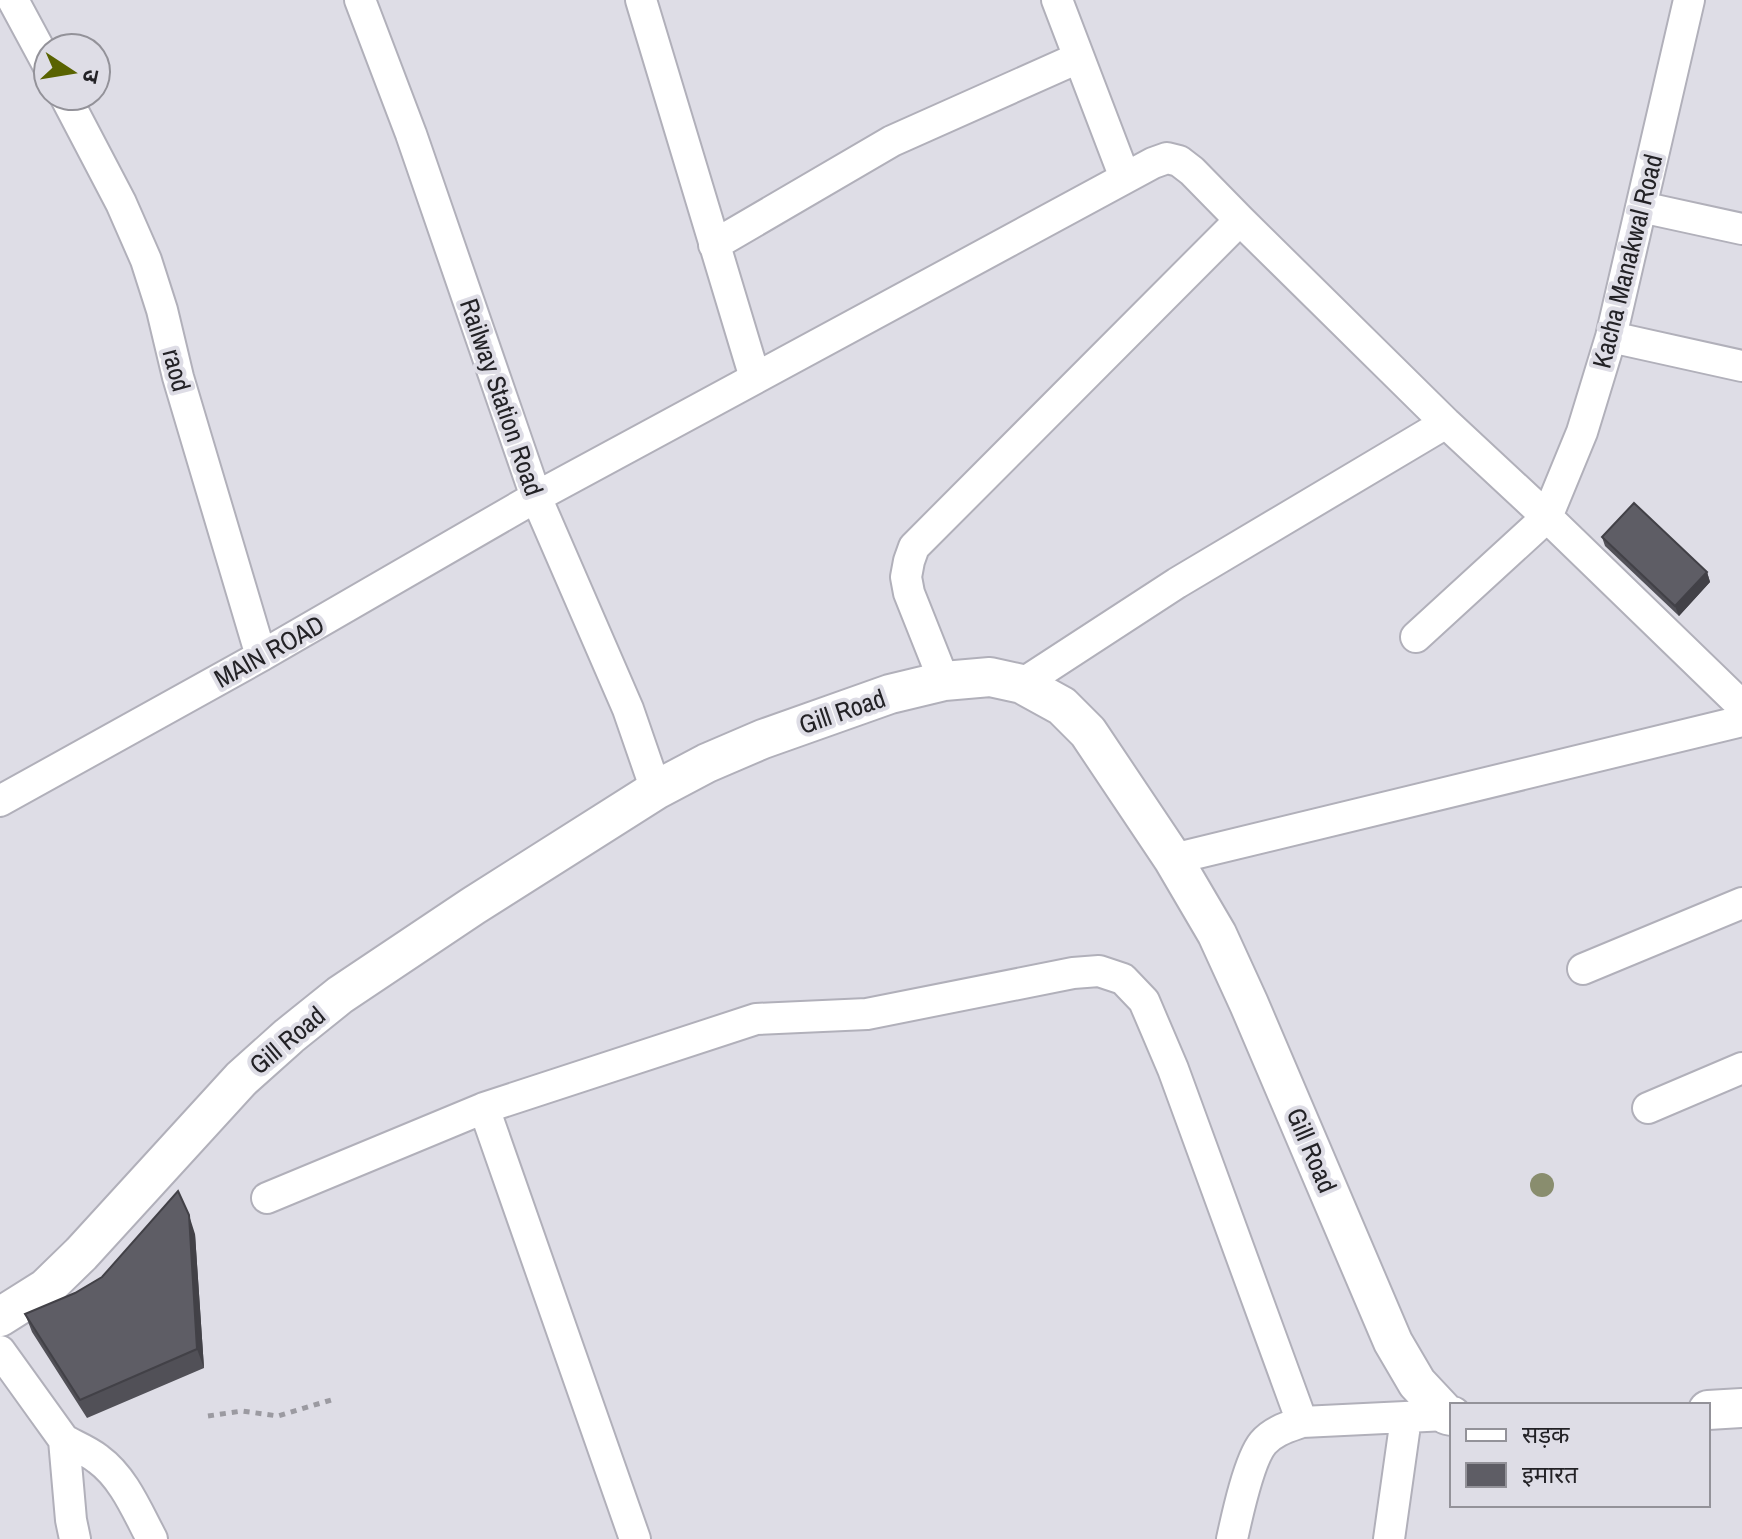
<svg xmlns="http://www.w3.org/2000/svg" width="1742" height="1539" viewBox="0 0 1742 1539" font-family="'Archivo Narrow','Noto Sans Devanagari',sans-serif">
<rect width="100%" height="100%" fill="#dedde6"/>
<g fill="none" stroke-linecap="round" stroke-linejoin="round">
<defs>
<path id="minor" d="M13 0 48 65
M360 0 411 134 536 497 628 709 656 790
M641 0 755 378
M1057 0 1125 178
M65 96 121 203 146 260 162 310 178 377 261 656
M1641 207 1742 229
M714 245 892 141 1078 58
M1611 337 1742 366
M1416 637 1547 517 1582 432 1611 337 1689 0
M944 681 909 593 906 577 909 561 914 547 1240 220
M1022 684 1177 583 1446 423
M0 801 261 656 536 497 1153 163 1167 158 1179 161 1192 171 1240 220 1446 423 1547 517 1742 706
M1173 859 1742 721
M1583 969 1742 903
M484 1108 635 1539
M1648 1108 1742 1068
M267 1198 484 1108 756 1019 867 1014 1073 973 1099 971 1123 979 1144 1001 1173 1069 1302 1422
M0 1351 64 1440 71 1520 75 1539
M64 1440C75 1446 88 1451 98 1459 124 1478 137 1511 152 1539
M1232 1539C1237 1516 1249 1460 1263 1443 1273 1431 1288 1427 1302 1422L1447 1415
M1389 1539 1406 1418"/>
<path id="tertiary" d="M0 1317 46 1288 81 1254 241 1079 289 1036 340 995 473 906 656 790 707 763 763 739 890 694 944 681 990 677 1022 684 1062 706 1088 732 1173 859 1217 934 1249 1004 1393 1342 1417 1383 1447 1415 1452 1416
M1708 1410 1742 1408"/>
</defs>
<!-- minor casing -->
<use href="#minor" stroke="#b1b0ba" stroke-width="34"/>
<!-- tertiary casing -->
<use href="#tertiary" stroke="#b1b0ba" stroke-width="42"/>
<!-- path -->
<path stroke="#9b9aa1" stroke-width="5" stroke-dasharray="6 6" stroke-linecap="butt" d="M208 1416 242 1411 278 1416 331 1400"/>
<!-- minor -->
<use href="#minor" stroke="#fff" stroke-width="30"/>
<!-- tertiary -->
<use href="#tertiary" stroke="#fff" stroke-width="38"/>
</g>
<!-- trees -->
<circle fill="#898d6e" cx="1542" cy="1185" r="12"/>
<!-- wall -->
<path fill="#515057" d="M1602 537 1707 572 1710 582 1679 616 1605 546Z
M195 1234 204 1368 87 1418 32 1332 25 1314 75 1293Z"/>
<!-- shaded-wall -->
<path fill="#424147" d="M1707 572 1710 582 1679 616 1675 606Z
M189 1215 195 1234 204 1368 197 1349Z"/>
<!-- building -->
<path fill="#5e5d65" stroke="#424147" stroke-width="2" d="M1634 503 1707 572 1675 606 1602 537Z
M178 1191 189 1215 197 1349 80 1400 25 1314 75 1293 102 1277Z"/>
<g text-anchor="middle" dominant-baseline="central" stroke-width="8" stroke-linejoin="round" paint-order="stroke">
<!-- street labels -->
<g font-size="26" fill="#232226" stroke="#dedde6">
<text transform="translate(1627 261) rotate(-76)">Kacha Manakwal Road</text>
<text transform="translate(177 370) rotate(75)">raod</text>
<text transform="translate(502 397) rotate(71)">Railway Station Road</text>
<text transform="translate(269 651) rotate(-29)">MAIN ROAD</text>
<text transform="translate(842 711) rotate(-19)">Gill Road</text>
<text transform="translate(287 1040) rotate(-40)">Gill Road</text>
<text transform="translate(1312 1150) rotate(67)">Gill Road</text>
</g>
</g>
<!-- legend -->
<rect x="1450" y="1403" width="260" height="104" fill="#dedde6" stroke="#939299" stroke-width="2"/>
<rect x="1466" y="1429" width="40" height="12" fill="#ffffff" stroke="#939299" stroke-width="2"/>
<text x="1522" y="1443" font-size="24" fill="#232226">सड़क</text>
<rect x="1466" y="1463" width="40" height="24" fill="#5e5d65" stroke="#939299" stroke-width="2"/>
<text x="1522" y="1483" font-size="24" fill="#232226">इमारत</text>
<!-- north arrow -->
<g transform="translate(72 72) rotate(102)"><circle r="38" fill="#dedde6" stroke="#939299" stroke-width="2"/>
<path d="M0-6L14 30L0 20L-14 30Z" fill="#596301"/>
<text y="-12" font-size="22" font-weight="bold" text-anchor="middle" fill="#232226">उ</text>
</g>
</svg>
